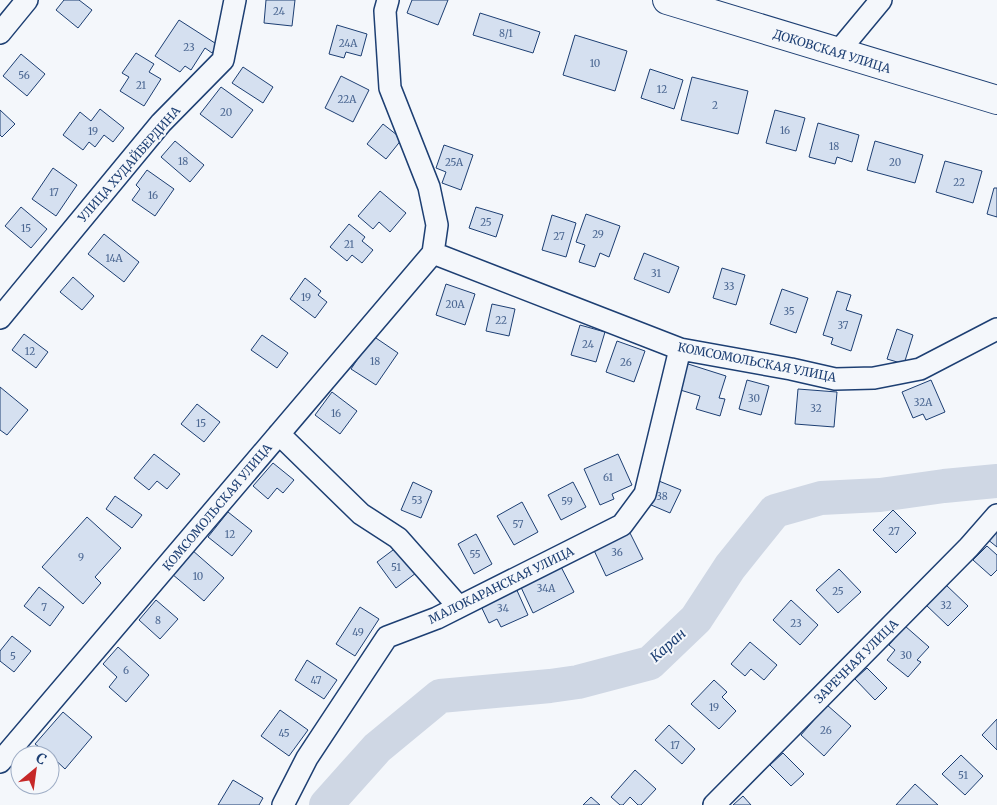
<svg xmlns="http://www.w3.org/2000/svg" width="997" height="805" viewBox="0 0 997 805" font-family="Merriweather,serif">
<rect width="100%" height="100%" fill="#f4f7fb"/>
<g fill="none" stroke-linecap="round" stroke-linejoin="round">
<!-- river -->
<path stroke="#cfd7e4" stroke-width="34" d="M326 805 377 748 440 696 550 686 578 682 650 663 696 619 730 567 775 511 821 498 880 495 944 486 997 481"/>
</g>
<!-- building -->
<path fill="#d5e0f0" stroke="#1d3f73" d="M64 0H79L92 10 78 28 56 10Z
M266 0H295L292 26 264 23Z
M412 0H448L438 25 407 13Z
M480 13 540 32 533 53 473 35Z
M179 20 218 45 212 53 205 48 191 70 185 66 180 72 155 56Z
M337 25 367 34 361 56 346 52 344 58 329 54Z
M575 35 627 51 615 91 563 75Z
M136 53 154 64 149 72 161 79 144 106 120 91 129 77 122 73Z
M21 54 45 74 27 96 3 76Z
M243 67 273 87 263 103 232 83Z
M650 69 683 80 674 109 641 98Z
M341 76 369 90 353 122 325 108Z
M692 77 748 91 738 134 681 120Z
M221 87 253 110 232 138 200 114Z
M100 109 124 128 113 142 104 135 95 147 89 142 83 150 63 135 80 112 91 121Z
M0 110 15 124 2 137 0 135Z
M775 110 805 118 796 151 766 143Z
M818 123 859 135 852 162 837 157 835 164 809 157Z
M383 124 402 139 386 159 367 144Z
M175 141 204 165 190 182 161 157Z
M875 141 923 155 915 183 867 170Z
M444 145 473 155 461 190 442 183 446 172 436 168Z
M945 161 982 171 973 203 936 192Z
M53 168 77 185 56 216 32 199Z
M147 170 174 189 155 216 132 200 140 189 136 185Z
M994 188H997V217L987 214Z
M380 191 406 213 390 232 379 222 373 229 358 216Z
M21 207 47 229 31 248 5 226Z
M476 207 503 215 496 237 469 228Z
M586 214 620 226 609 257 600 253 595 267 579 262 585 245 576 242Z
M552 215 576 223 566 257 542 250Z
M349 224 365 237 362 241 373 250 362 263 352 255 347 261 330 247Z
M104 234 139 262 124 282 88 254Z
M644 253 679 267 669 293 634 279Z
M722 268 745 275 736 305 713 298Z
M73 277 94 296 82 310 60 292Z
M305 278 321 291 318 295 327 302 315 318 290 299Z
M446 284 475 294 465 325 436 315Z
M782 289 808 298 796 333 770 324Z
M837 291 851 295 846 310 862 315 851 351 831 344 833 338 823 335Z
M492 304 515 309 509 336 486 331Z
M580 325 605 332 596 362 571 355Z
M897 329 913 335 904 364 887 359Z
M24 334 48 352 36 368 12 350Z
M262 335 288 353 277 368 251 350Z
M373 336 398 353 376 385 351 369Z
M617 341 645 351 634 382 606 372Z
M685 363 726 376 719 398 725 399 720 416 696 409 700 396 677 389Z
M747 380 769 386 761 415 739 409Z
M931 380 945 412 926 420 923 414 913 418 902 392Z
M0 387 28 410 7 435 0 430Z
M798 389 837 392 834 427 795 424Z
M332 392 357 411 340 434 315 415Z
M197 404 220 422 204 442 181 424Z
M154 454 180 474 167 489 157 481 149 490 134 478Z
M618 454 632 485 612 494 614 499 600 505 584 469Z
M273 463 294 480 283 493 277 488 268 499 253 486Z
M654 479 681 490 670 513 644 502Z
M413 482 432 491 421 518 401 510Z
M573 482 586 507 561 520 548 495Z
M115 496 142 515 132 528 106 509Z
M522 502 538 532 514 545 497 516Z
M893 510 916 533 896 553 873 530Z
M228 512 252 531 232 556 208 537Z
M87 517 121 548 95 577 101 583 83 604 42 567Z
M627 527 643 559 606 576 591 544Z
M997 528V547L987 539Z
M476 534 492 564 474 574 458 544Z
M987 546 997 555V570L991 576 973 560Z
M397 547 416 573 396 588 377 562Z
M192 550 224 578 204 601 172 574Z
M559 563 574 592 533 613 519 583Z
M839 569 861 592 838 613 816 590Z
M945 584 968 606 948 626 925 604Z
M515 586 528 615 501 627 497 619 489 623 479 602Z
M39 587 64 607 50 626 24 606Z
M156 600 178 619 160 639 139 620Z
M791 600 818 625 800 645 773 620Z
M360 607 379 619 355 656 336 644Z
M905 626 929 647 917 660 921 662 908 677 887 660 895 650 889 645Z
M12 636 31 651 14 672 0 661V651Z
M750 642 777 665 764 680 751 669 745 676 731 664Z
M118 647 149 675 126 702 109 687 117 677 103 664Z
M307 660 337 680 324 699 295 680Z
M867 668 887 688 875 700 855 679Z
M714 680 727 692 722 697 736 711 719 729 691 704Z
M827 705 851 726 824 756 801 735Z
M280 710 308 730 289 756 261 736Z
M63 712 92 737 65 769 50 755 35 744Z
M997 719V750L982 735Z
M669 725 695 749 682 764 655 740Z
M783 753 804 774 791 786 770 765Z
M961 755 983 776 965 795 942 774Z
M635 770 656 789 641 805H638L630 797 623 805H620L611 797Z
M233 780 263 798 259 805H218Z
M915 784 938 805H896Z
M743 796 751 805H733Z
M591 797 600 805H583Z"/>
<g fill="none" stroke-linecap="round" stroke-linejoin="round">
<defs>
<path id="minor" d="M0 33 27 0
M837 53 881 0
M433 253 680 349 791 369 835 379 874 378 920 369 997 329
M0 318 161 123 223 60 235 0
M279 434 361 514 398 538 459 607
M0 762 433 253 437 225 429 187 390 88 385 11 388 0
M283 805 307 758 387 637 437 618 622 525 645 494 680 349
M714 805 969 547 997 515"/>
<path id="major" d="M667 0 997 100"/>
</defs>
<!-- minor casing -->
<use href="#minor" stroke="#1d3f73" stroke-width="24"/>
<!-- major casing -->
<use href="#major" stroke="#1d3f73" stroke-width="30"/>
<!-- minor -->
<use href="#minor" stroke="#f4f7fb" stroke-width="21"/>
<!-- major -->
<use href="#major" stroke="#f4f7fb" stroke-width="28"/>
</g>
<g text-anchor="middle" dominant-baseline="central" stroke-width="4" stroke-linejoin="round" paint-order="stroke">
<!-- number labels -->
<g font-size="10" fill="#4b6792">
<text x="279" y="11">24</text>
<text x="506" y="33">8/1</text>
<text x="348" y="43">24А</text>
<text x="189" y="47">23</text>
<text x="595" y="63">10</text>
<text x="24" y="75">56</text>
<text x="141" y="85">21</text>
<text x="662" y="89">12</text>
<text x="347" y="99">22А</text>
<text x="715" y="105">2</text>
<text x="226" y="112">20</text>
<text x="785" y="130">16</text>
<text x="93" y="131">19</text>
<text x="834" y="146">18</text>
<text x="183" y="161">18</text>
<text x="454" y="162">25А</text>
<text x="895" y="162">20</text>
<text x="959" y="182">22</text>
<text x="54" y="192">17</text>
<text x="153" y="195">16</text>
<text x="486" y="222">25</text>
<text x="26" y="228">15</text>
<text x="598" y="234">29</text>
<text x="559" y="236">27</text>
<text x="349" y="244">21</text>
<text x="114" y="258">14А</text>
<text x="656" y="273">31</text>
<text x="729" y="286">33</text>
<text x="306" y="297">19</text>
<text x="455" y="304">20А</text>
<text x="789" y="311">35</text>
<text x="501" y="320">22</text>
<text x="843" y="325">37</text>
<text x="588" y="344">24</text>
<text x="30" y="351">12</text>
<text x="375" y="361">18</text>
<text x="626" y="362">26</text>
<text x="754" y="398">30</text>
<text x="923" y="402">32А</text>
<text x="816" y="408">32</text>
<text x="336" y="413">16</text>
<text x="201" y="423">15</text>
<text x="608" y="477">61</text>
<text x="662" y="496">38</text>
<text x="417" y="500">53</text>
<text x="567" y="501">59</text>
<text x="518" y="524">57</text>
<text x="894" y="531">27</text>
<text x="230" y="534">12</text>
<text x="617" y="552">36</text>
<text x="475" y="554">55</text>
<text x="81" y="557">9</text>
<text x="396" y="567">51</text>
<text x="198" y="576">10</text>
<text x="546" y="588">34А</text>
<text x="838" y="591">25</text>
<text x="946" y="605">32</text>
<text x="44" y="607">7</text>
<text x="503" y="608">34</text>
<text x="158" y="620">8</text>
<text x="796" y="623">23</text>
<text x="358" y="632">49</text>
<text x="906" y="655">30</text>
<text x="13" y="656">5</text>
<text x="126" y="670">6</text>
<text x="316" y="680">47</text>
<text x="714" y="707">19</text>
<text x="826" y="730">26</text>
<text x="284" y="733">45</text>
<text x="675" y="745">17</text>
<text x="963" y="775">51</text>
</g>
<!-- street labels -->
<g font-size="12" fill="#1d3f73" stroke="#f4f7fb">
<text transform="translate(832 51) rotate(17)">ДОКОВСКАЯ УЛИЦА</text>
<text transform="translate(129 164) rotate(-49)">УЛИЦА ХУДАЙБЕРДИНА</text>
<text transform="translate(757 362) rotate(11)">КОМСОМОЛЬСКАЯ УЛИЦА</text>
<text transform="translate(217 507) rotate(-50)">КОМСОМОЛЬСКАЯ УЛИЦА</text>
<text transform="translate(501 585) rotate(-26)">МАЛОКАРАНСКАЯ УЛИЦА</text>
<text transform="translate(856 661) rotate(-45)">ЗАРЕЧНАЯ УЛИЦА</text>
</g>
<!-- water labels -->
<g font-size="14" font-style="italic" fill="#1d3f73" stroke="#f4f7fb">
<text transform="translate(668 645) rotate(-42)">Каран</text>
</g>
</g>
<!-- north arrow -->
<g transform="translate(35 770) rotate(29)"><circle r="24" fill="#f4f7fb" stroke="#9eadc5"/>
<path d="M0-4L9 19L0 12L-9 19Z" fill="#c62828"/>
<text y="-8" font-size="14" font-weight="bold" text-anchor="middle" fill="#1d3f73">С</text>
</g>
</svg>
